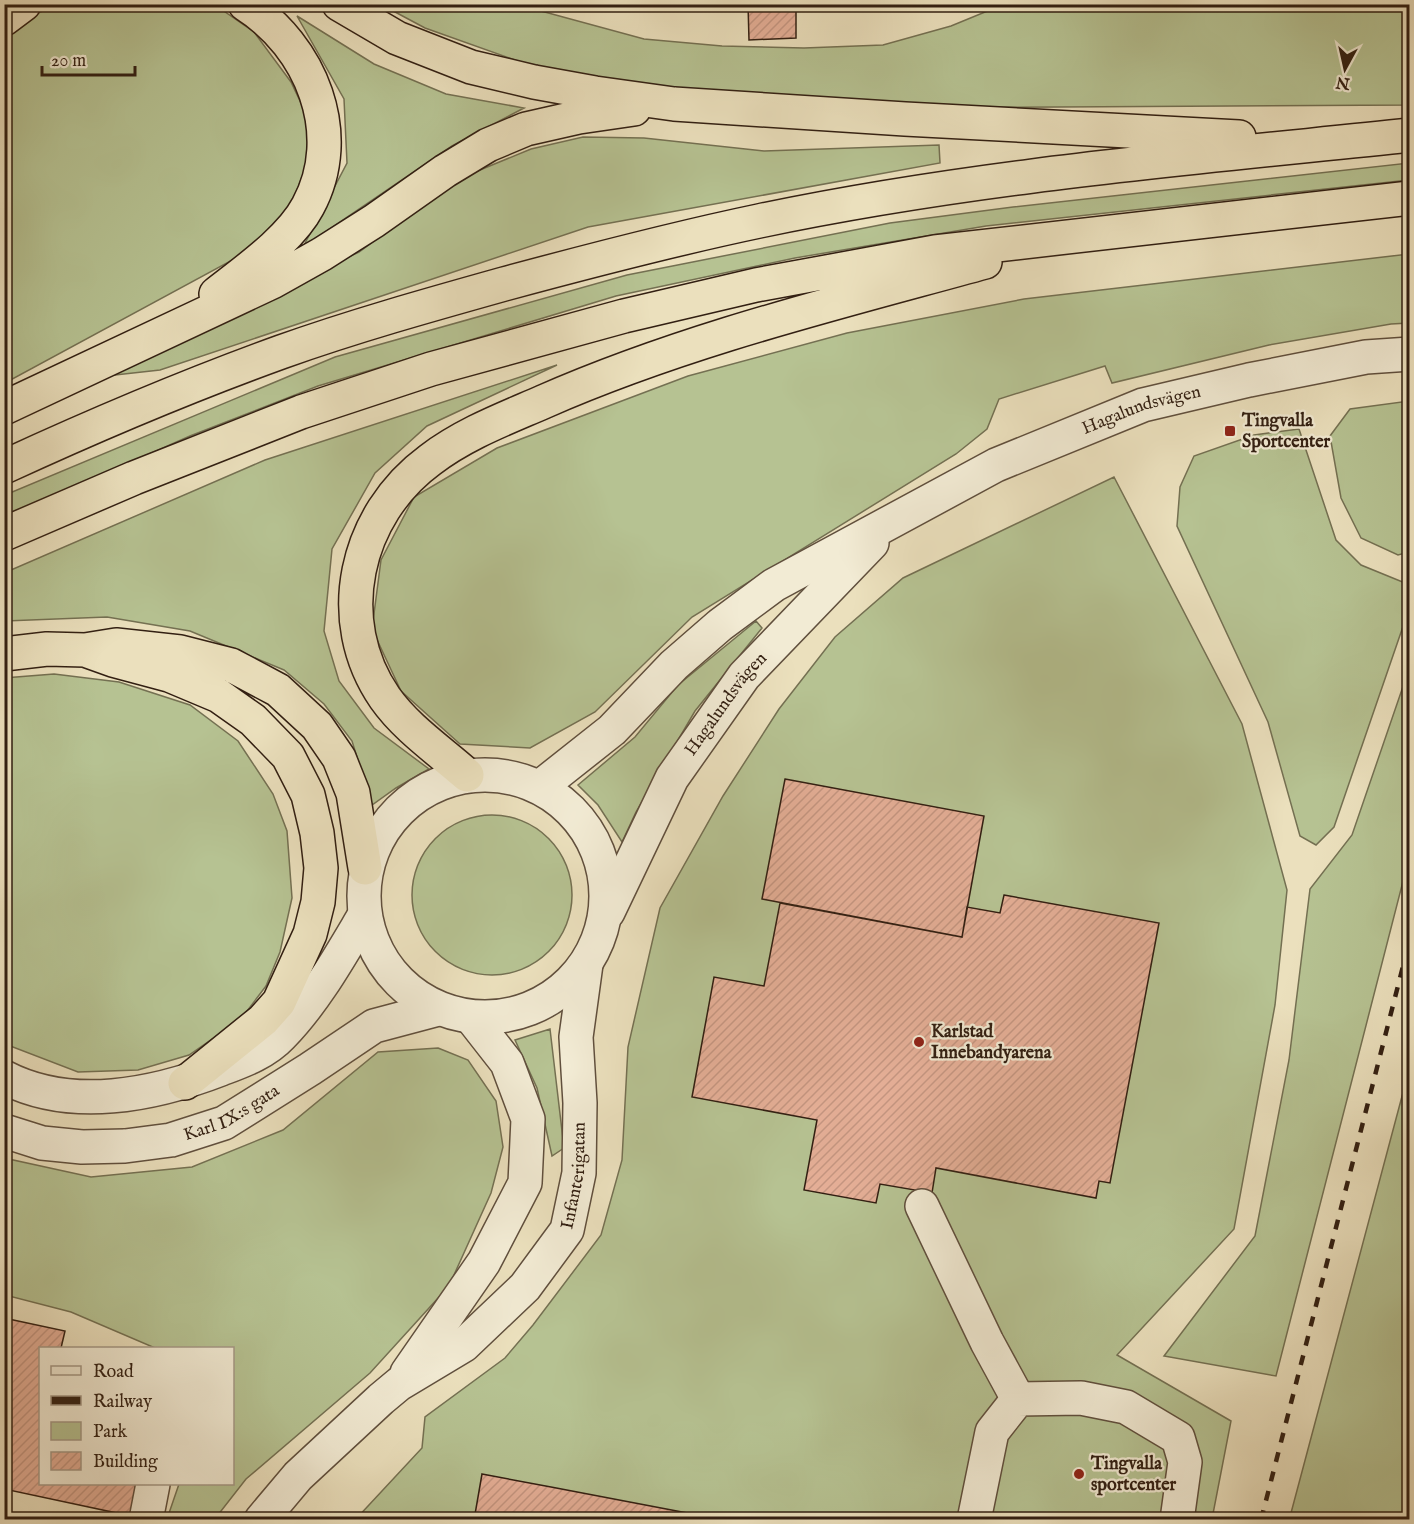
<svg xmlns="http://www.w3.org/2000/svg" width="1414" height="1524" viewBox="0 0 1414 1524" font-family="'IM FELL English',serif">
<defs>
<pattern id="building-hatch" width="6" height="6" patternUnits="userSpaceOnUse" patternTransform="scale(1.5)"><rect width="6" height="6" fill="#e4ae96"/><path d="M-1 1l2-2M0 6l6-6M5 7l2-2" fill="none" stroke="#c49580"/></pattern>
</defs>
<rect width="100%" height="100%" fill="#ebe0bd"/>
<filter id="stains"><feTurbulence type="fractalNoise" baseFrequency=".00333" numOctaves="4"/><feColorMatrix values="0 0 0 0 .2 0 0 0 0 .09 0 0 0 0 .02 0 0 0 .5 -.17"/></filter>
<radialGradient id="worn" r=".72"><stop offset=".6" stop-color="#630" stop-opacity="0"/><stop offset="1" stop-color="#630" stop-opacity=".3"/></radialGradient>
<!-- green -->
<path fill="#b6c292" stroke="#747052" stroke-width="1.5" d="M59 5H215L254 32 291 82 309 120 308 162 291 205 249 251 5 383 4 38 40 12Z
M382 5H519L644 39 722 46 804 48 883 45 951 26 1002 5H1409V105L857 108 557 75 425 28Z
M297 16 374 64 446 94 524 108 452 146 303 247 347 163 344 99Z
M583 137 644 138 764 151 939 145 940 163 588 227 160 370 97 377 359 252 458 179 531 149Z
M1409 163V180L986 226 795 258 616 296 318 386 190 436 5 518V495L335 357 627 275 890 223 1013 207Z
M1409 254V323L1391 324 1269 345 1112 383 1105 366 999 399 987 429 956 454 692 617 595 712 530 748 460 744 401 691 372 629 381 560 414 497 497 448 688 376 847 333 1024 299Z
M557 365 427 426 375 473 332 549 324 631 339 681 374 728 429 769 396 788 372 805 352 741 324 704 284 670 190 631 107 617 5 621 4 573 265 460Z
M1409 401V552L1398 555 1361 538 1341 498 1330 436 1350 409Z
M1299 429 1336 540 1361 565 1410 585 1409 609 1334 827 1316 845 1300 836 1268 722 1177 526 1180 487 1194 456 1254 435Z
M1114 477 1242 724 1287 890 1275 1005 1234 1229 1117 1355 1231 1421 1212 1519 355 1520 422 1448 425 1417 505 1358 533 1325 601 1235 622 1160 628 1047 660 908 723 796 779 709 835 637 903 578Z
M756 621 762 628 695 711 636 812 622 842 598 805 578 785 635 737 678 685Z
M1409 669V858L1276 1376 1164 1356 1255 1236 1289 1060 1310 889 1352 835Z
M54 674 119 682 190 705 238 741 273 794 287 831 292 898 280 952 266 986 241 1019 189 1055 138 1070 78 1072 5 1044 4 678Z
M412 895a80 80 0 1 1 160 0a80 80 0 1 1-160 0Z
M550 1029 564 1148 552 1156 537 1088 515 1040Z
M438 1048 468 1060 496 1101 503 1147 491 1193 449 1286 370 1373 246 1479 214 1520 167 1519 179 1484H232V1348H155L71 1312 5 1295 4 1158 91 1177 192 1167 283 1130 378 1052Z
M1409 1070V1519H1329L1291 1513Z"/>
<!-- building -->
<path fill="url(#building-hatch)" stroke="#321f12" stroke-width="1.5" d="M748 4H796V38L749 40Z
M785 779 984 816 962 937 762 899Z
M1004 895 1159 923 1110 1183 1099 1181 1096 1198 936 1168 932 1193 880 1184 876 1203 804 1190 817 1120 692 1097 714 977 764 986 780 903 962 937 967 907 1000 913Z
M4 1318 65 1331 61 1348H40V1484H138L131 1516 4 1489Z
M482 1474 551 1487 724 1520H474Z"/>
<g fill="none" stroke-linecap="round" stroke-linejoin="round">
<defs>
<g id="minor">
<circle cx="485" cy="896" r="121"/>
<path id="s1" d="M540 787 612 730 674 665 720 625 774 585 996 465 1143 405 1249 380 1366 357 1410 354"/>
<path id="s2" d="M608 912 672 778 744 676 872 543"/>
<path d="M4 1077C71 1112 154 1095 221 1069 242 1061 265 1053 281 1036 315 1001 339 958 364 916"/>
<path id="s3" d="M4 1131 42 1143 82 1147 125 1146 171 1140 224 1123 310 1069 374 1026 438 1009"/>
<path d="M922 1206 987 1342 1018 1399"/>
<path d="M407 1373 484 1262 525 1183 528 1119 507 1063 471 1017"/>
<path d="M146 1520 153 1484"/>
<path id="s4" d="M261 1520 298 1476 381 1399 399 1384 464 1345 525 1287 567 1230 579 1173 580 1103 576 1037 586 964"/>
<path d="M974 1520 992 1432 1018 1399 1081 1398 1126 1407 1178 1438 1185 1462 1177 1520"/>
</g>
<path id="highway" d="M339 4 397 38 471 67 534 82 595 93 674 104 905 119 1239 137
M4 19 24 4
M216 294C245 271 290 240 308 206 347 134 311 46 245 4
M4 408 272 282 322 254 374 221 445 171 488 145 526 129 579 117 634 109
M4 467C95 425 187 386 281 352 354 326 429 305 504 284 589 261 673 239 759 221 973 176 1192 158 1410 135
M4 534 134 478 301 412 431 369 624 316 756 285 935 252 1410 198
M85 650 113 660 169 675 219 696 253 720 288 756 308 795 317 833 321 868 318 902 310 934 279 1002 263 1020 185 1083
M4 654 47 649 85 650 116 645 180 652 231 665 278 690 317 726 339 758 353 793 365 868
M467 775C440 751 406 728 385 698 331 620 355 515 430 460 464 434 504 419 543 402 684 340 836 303 985 262"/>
</defs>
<!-- minor casing -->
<use href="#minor" stroke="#604f3d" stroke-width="36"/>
<!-- highway casing -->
<use href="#highway" stroke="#321f12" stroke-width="36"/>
<!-- minor -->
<use href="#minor" stroke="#f2ebd4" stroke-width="33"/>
<!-- highway -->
<use href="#highway" stroke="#ebe0bd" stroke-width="33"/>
<!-- rail -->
<path stroke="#321f12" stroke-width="4.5" stroke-dasharray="10 10" stroke-linecap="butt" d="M1261 1520 1410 939"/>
</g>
<!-- markers -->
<g fill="#8f2418" stroke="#f2ebd4" stroke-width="2">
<rect x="1224" y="425" width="12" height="12" rx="3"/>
<circle cx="919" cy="1042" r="6"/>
<circle cx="1079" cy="1474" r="6"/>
</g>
<g text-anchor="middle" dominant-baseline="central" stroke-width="4.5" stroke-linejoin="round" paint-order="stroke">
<!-- street labels -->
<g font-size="18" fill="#321f12" stroke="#f2ebd4">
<text stroke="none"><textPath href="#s1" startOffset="718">Hagalundsvägen</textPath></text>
<text stroke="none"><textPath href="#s2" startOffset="240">Hagalundsvägen</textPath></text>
<text stroke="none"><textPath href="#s3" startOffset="236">Karl IX:s gata</textPath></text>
<text stroke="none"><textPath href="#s4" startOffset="480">Infanterigatan</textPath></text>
</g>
<!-- poi labels -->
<g font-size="18" font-weight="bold" fill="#321f12" stroke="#f2ebd4" text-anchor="start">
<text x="1242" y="421">Tingvalla<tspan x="1242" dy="21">Sportcenter</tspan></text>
<text x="931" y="1032">Karlstad<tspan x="931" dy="21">Innebandyarena</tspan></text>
<text x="1091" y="1464">Tingvalla<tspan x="1091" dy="21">sportcenter</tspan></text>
</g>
</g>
<!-- margin -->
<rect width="1414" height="1524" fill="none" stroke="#ebe0bd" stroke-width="24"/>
<rect x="6" y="6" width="1402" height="1512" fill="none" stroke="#321f12" stroke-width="3"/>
<rect x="12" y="12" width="1390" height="1500" fill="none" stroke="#321f12" stroke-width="1.5"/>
<!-- legend -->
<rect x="39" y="1347" width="195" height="138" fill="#f2ebd4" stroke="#a59986" stroke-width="1.5"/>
<rect x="51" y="1366" width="30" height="9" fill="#f2ebd4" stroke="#a59986" stroke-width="1.5"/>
<text x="93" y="1377" font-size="18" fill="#321f12">Road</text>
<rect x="51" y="1396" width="30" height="9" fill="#321f12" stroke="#a59986" stroke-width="1.5"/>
<text x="93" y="1407" font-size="18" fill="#321f12">Railway</text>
<rect x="51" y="1422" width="30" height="18" fill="#b6c292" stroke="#a59986" stroke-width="1.5"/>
<text x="93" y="1437" font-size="18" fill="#321f12">Park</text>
<rect x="51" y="1452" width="30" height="18" fill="url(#building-hatch)" stroke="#a59986" stroke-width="1.5"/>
<text x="93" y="1467" font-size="18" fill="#321f12">Building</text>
<!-- north arrow -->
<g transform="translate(1345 69) rotate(188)" stroke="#f2ebd4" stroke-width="4.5" paint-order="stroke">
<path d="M0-4.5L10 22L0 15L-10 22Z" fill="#321f12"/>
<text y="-9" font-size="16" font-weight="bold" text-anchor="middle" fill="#321f12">N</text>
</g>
<!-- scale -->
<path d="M42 66v9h93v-9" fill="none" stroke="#321f12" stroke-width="3"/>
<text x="51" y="66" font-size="18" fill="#321f12" stroke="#f2ebd4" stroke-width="4.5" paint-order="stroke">20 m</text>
<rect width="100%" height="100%" filter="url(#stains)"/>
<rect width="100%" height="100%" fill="url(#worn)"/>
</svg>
